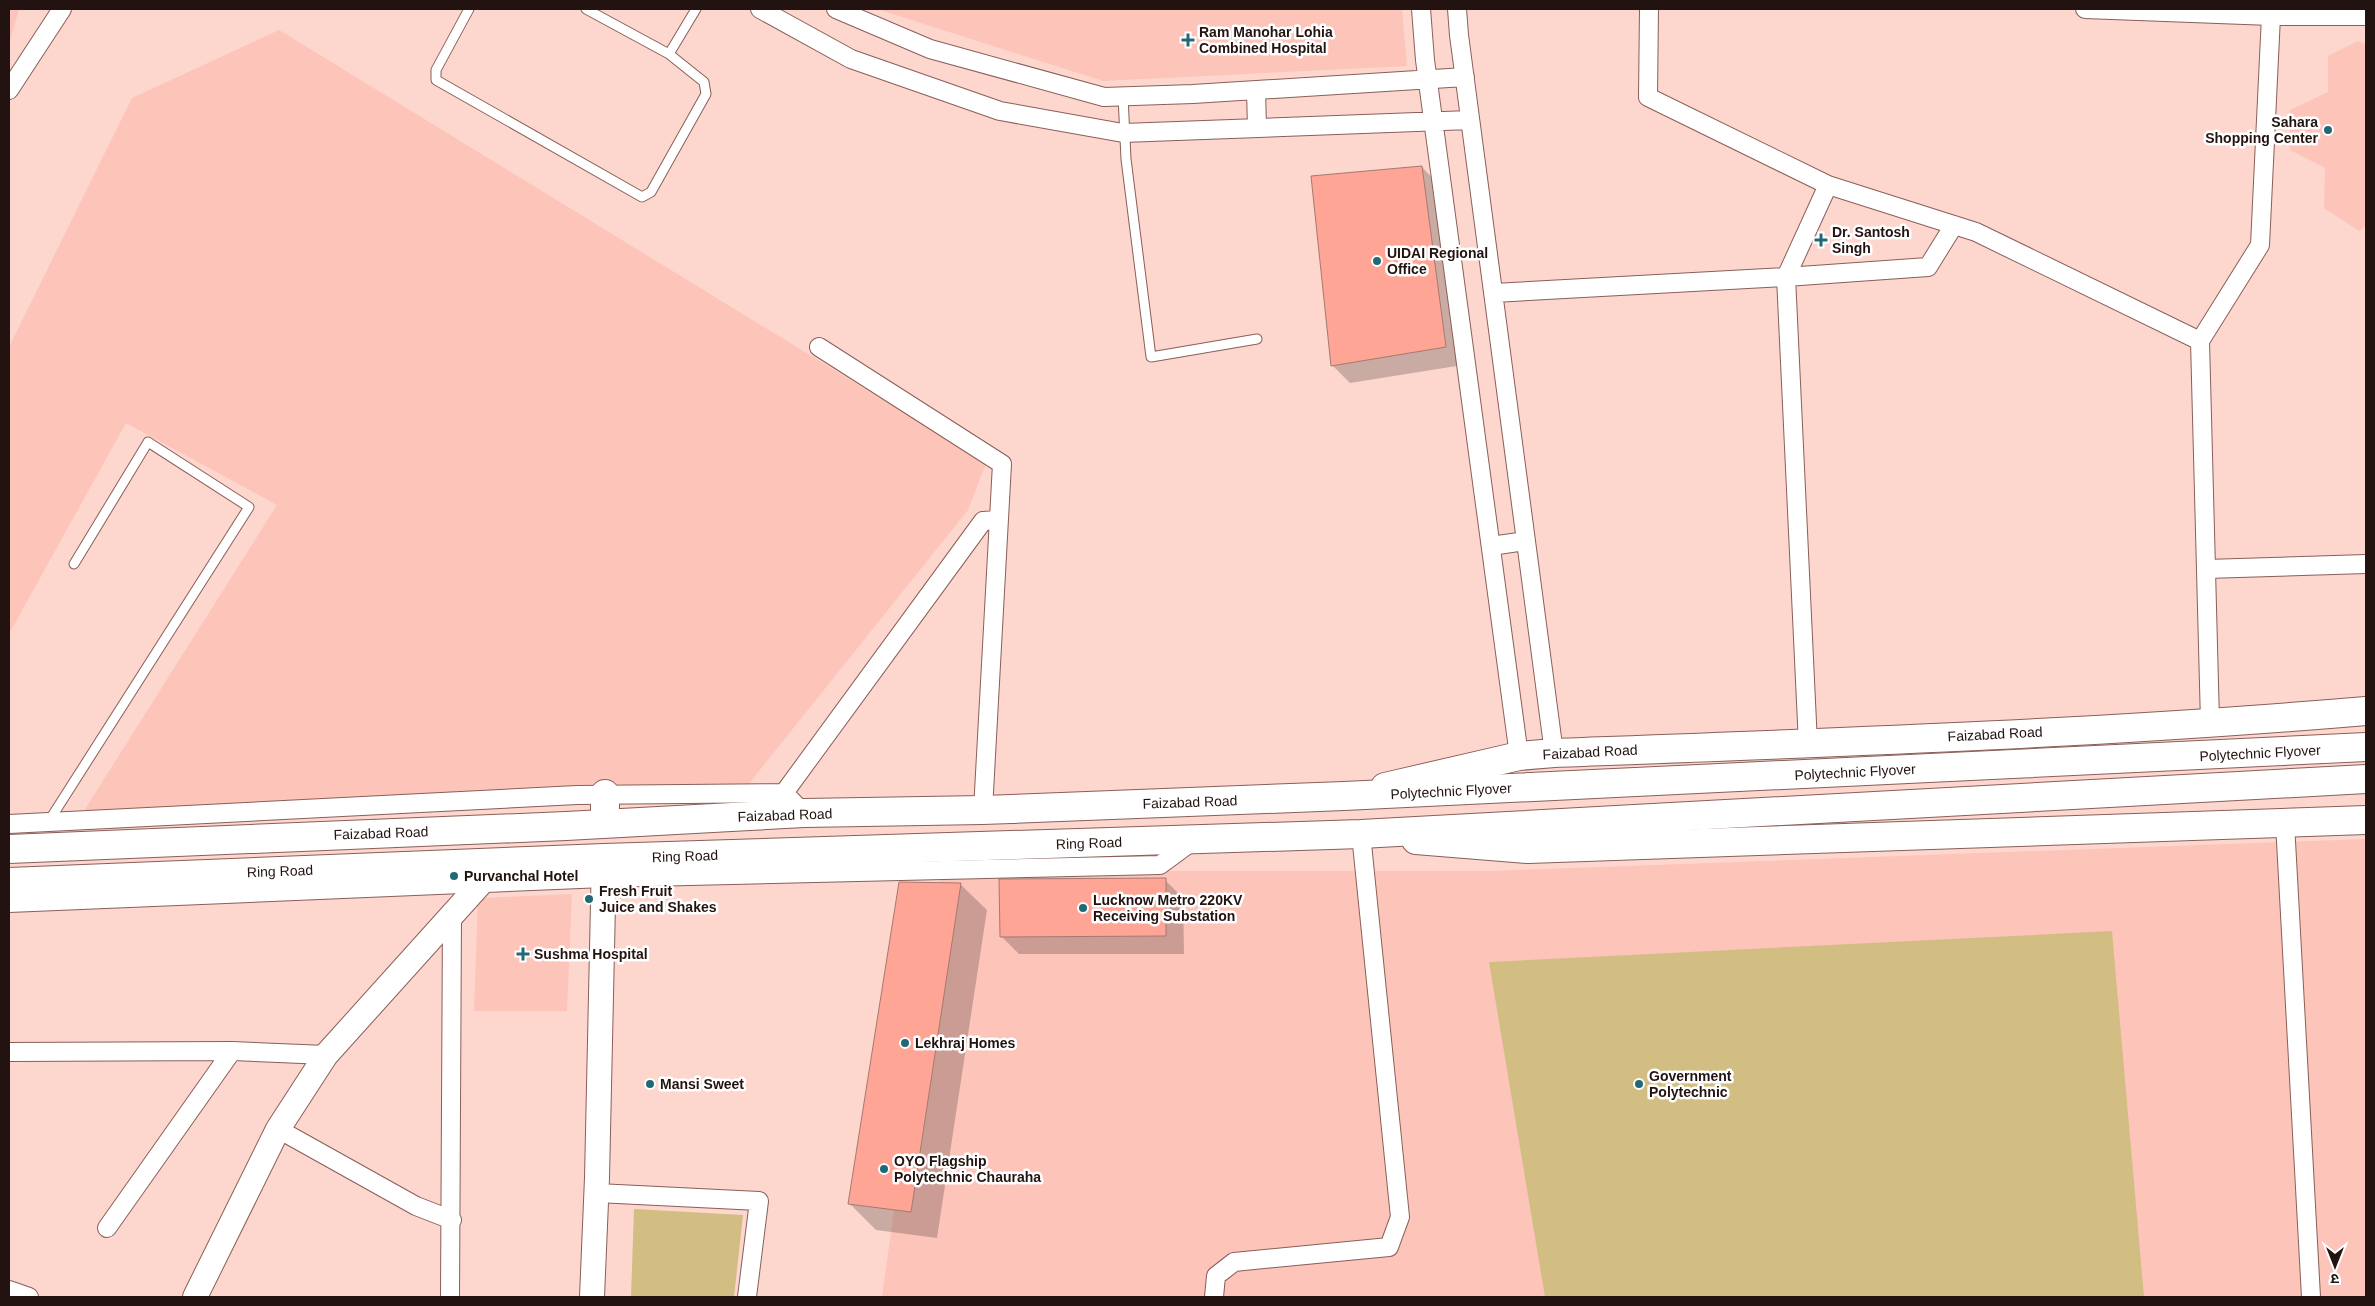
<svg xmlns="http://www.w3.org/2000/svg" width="2375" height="1306" viewBox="0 0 2375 1306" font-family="Arial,'Noto Sans Devanagari',sans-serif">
<rect width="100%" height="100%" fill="#fdd6ce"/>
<!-- built -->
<path fill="#fdc4ba" d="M9 9H19L10 41H9Z
M877 9H1402L1407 66 1103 81Z
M279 30 986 463 968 510 747 786 82 814 277 505 126 423 9 634V347L132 98Z
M2358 41 2366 45V226L2359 231 2324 208 2325 168 2290 150V110L2328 92V56Z
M2366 839V1297H882L941 871H1489Z
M572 894 567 1011H474L478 898Z"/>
<!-- green -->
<path fill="#d2bd83" d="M2112 931 2144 1297H1545L1489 962Z
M634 1209 743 1215 734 1297H631Z"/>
<!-- shadow -->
<path fill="#0003" d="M1422 167 1440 186 1463 365 1350 383 1332 365Z
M1165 880 1183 898 1184 954H1019L1001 936Z
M960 884 987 910 937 1238 876 1230 849 1203Z"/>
<!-- building -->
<path fill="#ffa595" stroke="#a57971" d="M1422 166 1446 347 1331 366 1311 176Z
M1166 878V936L1000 937 999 879Z
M899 882 961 883 911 1212 848 1204Z"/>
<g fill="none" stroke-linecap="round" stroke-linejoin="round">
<defs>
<path id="lane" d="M469 9 436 70V80L642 197 651 192 706 94 704 82 669 54 696 9
M586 9 669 54
M1123 96 1126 159 1151 357 1257 339
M49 821 249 507 148 442 74 564"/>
<path id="street" d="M760 9 851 59 1000 111 1123 133 1470 120
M836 9 930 49 1104 97 1193 94 1465 77
M1421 9 1425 60 1519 756
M1457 9 1459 35 1554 753
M1649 9 1648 97 1828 185 1786 277 1928 267 1954 225
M2085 9 2271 16H2366
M9 90 62 9
M1256 90 1257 128
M1828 185 1976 232 2200 341
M1494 293 1786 277 1808 744
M819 347 1002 464 983 810
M1491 546 1526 541
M2206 569 2366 564
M2210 722 2200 341 2260 245 2271 16
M784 793 983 521 998 520
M2285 823 2311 1297
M9 824 577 795 784 793 804 813
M9 903 604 878 1160 865 1194 840
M9 1052 232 1051 326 1055
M278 1129 416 1206 452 1220
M597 1193 759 1201 747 1297
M107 1228 232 1051
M9 1290 29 1297
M450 1297 452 916
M1214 1297 1216 1276 1234 1262 1389 1247 1400 1217 1361 834"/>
<path id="secondary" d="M195 1297 278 1129 326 1055 480 884
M592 1297 597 1178 604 858"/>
<path id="primary" d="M1385 787 1519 756 1554 753C1825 743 2096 734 2366 711
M1416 840 1528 849 2366 820"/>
<path id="highway" d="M605 794V824
M9 849 566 826 804 813 983 810 1344 796 2366 747
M9 882 604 858 1361 834 2366 779"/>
</defs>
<!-- lane casing -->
<use href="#lane" stroke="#895f58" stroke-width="11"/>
<!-- street casing -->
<use href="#street" stroke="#895f58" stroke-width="20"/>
<!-- secondary casing -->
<use href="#secondary" stroke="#895f58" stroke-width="26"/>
<!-- primary casing -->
<use href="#primary" stroke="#895f58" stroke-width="30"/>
<!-- highway casing -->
<use href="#highway" stroke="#895f58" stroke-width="30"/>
<!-- lane -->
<use href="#lane" stroke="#fff" stroke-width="9"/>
<!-- street -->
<use href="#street" stroke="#fff" stroke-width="18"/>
<!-- secondary -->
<use href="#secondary" stroke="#fff" stroke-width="24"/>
<!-- primary -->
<use href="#primary" stroke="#fff" stroke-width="28"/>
<!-- highway -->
<use href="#highway" stroke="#fff" stroke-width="28"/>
</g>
<!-- markers -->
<g fill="#206975" stroke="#fff" stroke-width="2">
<path d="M1185.5 32.5h5v5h5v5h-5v5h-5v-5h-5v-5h5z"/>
<circle cx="2328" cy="130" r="5"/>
<path d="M1818.5 232.5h5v5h5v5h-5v5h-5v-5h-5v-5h5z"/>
<circle cx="1377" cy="261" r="5"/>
<circle cx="454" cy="876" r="5"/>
<circle cx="589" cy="899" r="5"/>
<circle cx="1083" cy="908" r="5"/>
<path d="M520.5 946.5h5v5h5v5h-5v5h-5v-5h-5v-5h5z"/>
<circle cx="905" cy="1043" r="5"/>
<circle cx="650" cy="1084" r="5"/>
<circle cx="1639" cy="1084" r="5"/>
<circle cx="884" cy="1169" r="5"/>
</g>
<g text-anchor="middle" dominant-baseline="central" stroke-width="5" stroke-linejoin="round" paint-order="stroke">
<!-- poi labels -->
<g font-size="14" font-weight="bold" fill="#231310" stroke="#fff" text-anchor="start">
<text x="1199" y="32">Ram Manohar Lohia<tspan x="1199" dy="16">Combined Hospital</tspan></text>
<text x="2318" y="122" text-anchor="end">Sahara<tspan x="2318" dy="16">Shopping Center</tspan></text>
<text x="1832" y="232">Dr. Santosh<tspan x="1832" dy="16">Singh</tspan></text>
<text x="1387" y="253">UIDAI Regional<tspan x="1387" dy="16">Office</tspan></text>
<text x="464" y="876">Purvanchal Hotel</text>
<text x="599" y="891">Fresh Fruit<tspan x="599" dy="16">Juice and Shakes</tspan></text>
<text x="1093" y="900">Lucknow Metro 220KV<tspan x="1093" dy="16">Receiving Substation</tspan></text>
<text x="534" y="954">Sushma Hospital</text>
<text x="915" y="1043">Lekhraj Homes</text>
<text x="1649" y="1076">Government<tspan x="1649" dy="16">Polytechnic</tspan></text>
<text x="660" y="1084">Mansi Sweet</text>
<text x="894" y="1161">OYO Flagship<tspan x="894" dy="16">Polytechnic Chauraha</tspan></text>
</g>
<!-- street labels -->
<g font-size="14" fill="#231310" stroke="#fff">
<text transform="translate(1995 734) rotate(-3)">Faizabad Road</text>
<text transform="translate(1590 752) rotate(-3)">Faizabad Road</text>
<text transform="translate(2260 753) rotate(-3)">Polytechnic Flyover</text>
<text transform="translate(1855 772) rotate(-3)">Polytechnic Flyover</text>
<text transform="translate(1451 791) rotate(-3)">Polytechnic Flyover</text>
<text transform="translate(1190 802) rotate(-2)">Faizabad Road</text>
<text transform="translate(785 815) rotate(-2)">Faizabad Road</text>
<text transform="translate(381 833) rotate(-2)">Faizabad Road</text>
<text transform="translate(1089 843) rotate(-2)">Ring Road</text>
<text transform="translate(685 856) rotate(-2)">Ring Road</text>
<text transform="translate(280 871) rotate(-2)">Ring Road</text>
</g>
</g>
<!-- border -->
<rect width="2375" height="1306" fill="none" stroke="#231310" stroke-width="20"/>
<!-- north arrow -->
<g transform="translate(2335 1266) rotate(180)" stroke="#ffffff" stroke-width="4" paint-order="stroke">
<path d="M0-4L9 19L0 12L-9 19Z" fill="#231310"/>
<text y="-8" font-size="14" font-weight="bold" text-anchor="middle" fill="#231310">उ</text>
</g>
</svg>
